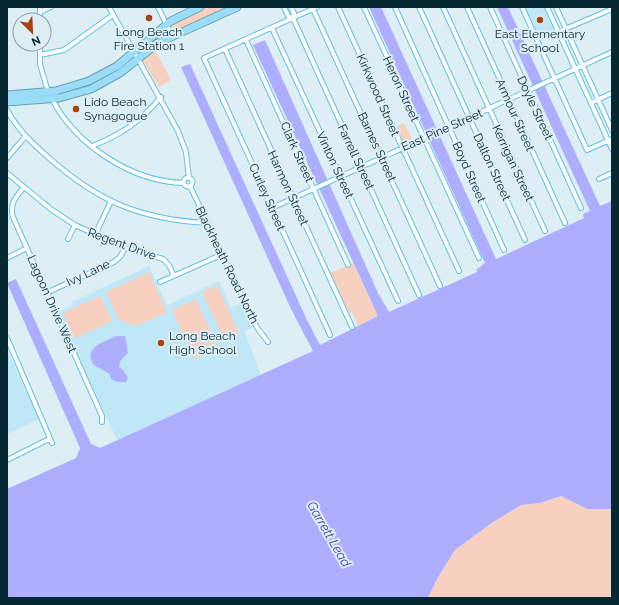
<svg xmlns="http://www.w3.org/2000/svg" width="619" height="605" viewBox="0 0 619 605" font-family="Raleway,sans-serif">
<rect width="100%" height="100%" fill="#ddeef5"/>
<!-- built -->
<path fill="#c0e7f6" d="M525 7H544L556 34 540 41Z
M149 266 167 305 219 281 231 308 244 302 255 326 244 331 261 375 117 440 58 312 73 305 72 302Z
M7 350 39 419 7 434Z"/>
<!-- green -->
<path fill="#f7d0c0" d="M208 7H230L178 30 173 28 174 24Z
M155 50 171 80 159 87 142 60Z
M404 123 412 139 404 143 396 127Z
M353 263 378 316 358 326 352 312 349 313 330 273Z
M149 272 167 312 136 326 119 320 106 292Z
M217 285 239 333 226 340 224 339 202 292Z
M100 296 112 321 75 338 63 313Z
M196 299 218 348 195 359 172 310Z
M561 496 587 509H612V598H428L437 579 455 550 493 522 521 505 540 503Z"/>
<!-- water -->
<path fill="#adaeff" d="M369 7H381L496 259 584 218 583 214 590 211 497 7H508L600 206 612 201V509H587L561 496 540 503 521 505 493 522 455 550 437 579 428 598H7V489L76 458 80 448 7 283 16 279 91 444 100 448 313 351 291 309 181 67 190 64 307 320 320 345 378 316 253 45 265 40 378 293 389 312 477 272 476 270 485 263Z
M116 336H125L128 353C123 357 120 360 119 367L123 370 128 378 126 382H117L111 379 110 374 94 365C82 348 104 342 116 336Z"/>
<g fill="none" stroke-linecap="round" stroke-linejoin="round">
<defs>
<path id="street" d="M109 7 178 131 186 152 189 178
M158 7 172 36
M284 7 288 16 293 18
M291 7 294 13 293 18
M317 7 204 58 330 335
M338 7 459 271
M364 7 479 258
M395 7 504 250
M419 7 525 240
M443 7 545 231
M467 7 565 223
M490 7 581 208
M522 7 587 150 612 139
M547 7 612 149
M556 7 612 130
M313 9 440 286
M40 12 51 7
M293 18 419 295
M40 20V7
M272 28 398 301
M558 32 612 9
M246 40 348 265
M40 44V64L48 92
M225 49 352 327
M40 55 64 50 113 15
M52 99C76 145 132 182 184 183
M591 103 612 93
M7 110C18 130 32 143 49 158 99 202 140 219 206 223
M92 146C121 135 141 121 161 97
M7 158 25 137
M7 173 52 210 75 225 125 248 163 259 169 265 174 276
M183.5 182a4.5 4.5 0 1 1 9 0a4.5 4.5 0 1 1-9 0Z
M599 179 612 173
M190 186 256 326 268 342
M24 187C16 197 9 204 13 217L102 416V422
M272 208 612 52
M95 235 111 201
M68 239 75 225
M7 258 27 248
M160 282 221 255
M46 293 114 262 120 257 125 248
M7 338 52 443
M7 460 49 439"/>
<path id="highway" d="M7 95 56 91 89 81 117 66 171 21 200 7
M7 102 59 98 91 89 120 73 158 43 237 7"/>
</defs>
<!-- street casing -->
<use href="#street" stroke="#5ec2e4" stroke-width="6"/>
<!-- highway casing -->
<use href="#highway" stroke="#679eb1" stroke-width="9"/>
<!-- street -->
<use href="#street" stroke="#fff" stroke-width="4"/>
<!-- highway -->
<use href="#highway" stroke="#9bddf6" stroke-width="7"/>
</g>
<!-- markers -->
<g fill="#a6420d" stroke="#ddeef5" stroke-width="1.5">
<circle cx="149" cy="18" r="4"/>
<circle cx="540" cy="20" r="4"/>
<circle cx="76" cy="109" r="4"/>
<circle cx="161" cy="343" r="4"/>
</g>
<g text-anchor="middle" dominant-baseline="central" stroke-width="4" stroke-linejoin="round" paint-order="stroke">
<!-- poi labels -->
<g font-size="12" fill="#062832" stroke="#ddeef5">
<text x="149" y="32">Long Beach<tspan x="149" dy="14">Fire Station 1</tspan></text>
<text x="540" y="34">East Elementary<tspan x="540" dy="14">School</tspan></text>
<text x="84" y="102" text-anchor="start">Lido Beach<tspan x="84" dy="14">Synagogue</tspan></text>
<text x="169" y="336" text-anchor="start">Long Beach<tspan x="169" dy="14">High School</tspan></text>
</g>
<!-- street labels -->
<g font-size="12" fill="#062832" stroke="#ddeef5">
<text transform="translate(401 89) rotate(65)">Heron Street</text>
<text transform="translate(378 95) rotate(66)">Kirkwood Street</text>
<text transform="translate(535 108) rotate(65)">Doyle Street</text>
<text transform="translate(515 115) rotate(66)">Armour Street</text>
<text transform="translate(442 130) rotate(-24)">East Pine Street</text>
<text transform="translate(377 147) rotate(65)">Barnes Street</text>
<text transform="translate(297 152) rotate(66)">Clark Street</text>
<text transform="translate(356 157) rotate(65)">Farrell Street</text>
<text transform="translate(513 163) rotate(65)">Kerrigan Street</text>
<text transform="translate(335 165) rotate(65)">Vinton Street</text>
<text transform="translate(492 167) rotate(65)">Dalton Street</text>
<text transform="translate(469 172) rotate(66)">Boyd Street</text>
<text transform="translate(288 188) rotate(65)">Harmon Street</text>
<text transform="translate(267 197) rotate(66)">Curley Street</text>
<text transform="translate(122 244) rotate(20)">Regent Drive</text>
<text transform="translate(227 265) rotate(64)">Blackheath Road North</text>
<text transform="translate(88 273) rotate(-25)">Ivy Lane</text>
<text transform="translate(52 304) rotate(66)">Lagoon Drive West</text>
</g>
<!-- water labels -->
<g font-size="13" font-style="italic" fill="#49409c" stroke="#ddeef5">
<text transform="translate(329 534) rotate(60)">Garrett Lead</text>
</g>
</g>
<!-- border -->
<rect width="619" height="605" fill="none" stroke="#062832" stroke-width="16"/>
<!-- north arrow -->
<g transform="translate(32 32) rotate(156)"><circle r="19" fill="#ddeef5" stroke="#879fa7"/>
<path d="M0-3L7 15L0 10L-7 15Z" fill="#a6420d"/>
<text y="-6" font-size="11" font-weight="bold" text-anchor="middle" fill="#062832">N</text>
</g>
</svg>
